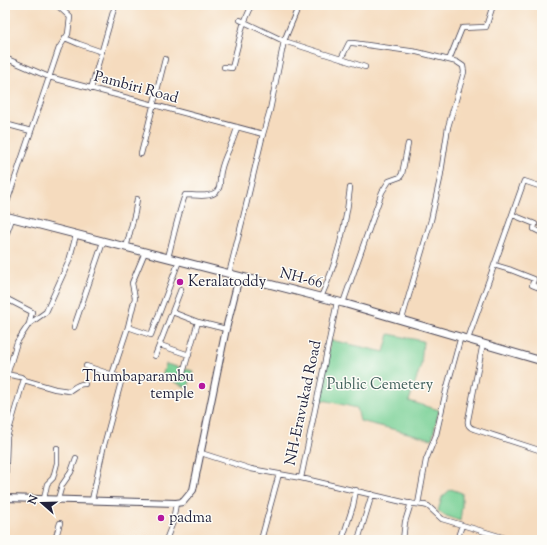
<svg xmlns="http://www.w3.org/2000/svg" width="547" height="545" viewBox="0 0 547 545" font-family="'Sorts Mill Goudy',serif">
<rect width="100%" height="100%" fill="#fdfcf7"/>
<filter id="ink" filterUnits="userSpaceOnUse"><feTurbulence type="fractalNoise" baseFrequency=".025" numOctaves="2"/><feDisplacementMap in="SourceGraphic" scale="8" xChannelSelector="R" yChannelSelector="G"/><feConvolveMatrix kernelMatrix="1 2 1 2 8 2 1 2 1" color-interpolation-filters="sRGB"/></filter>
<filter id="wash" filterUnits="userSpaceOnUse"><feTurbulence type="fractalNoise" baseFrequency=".012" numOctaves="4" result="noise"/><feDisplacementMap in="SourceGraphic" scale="16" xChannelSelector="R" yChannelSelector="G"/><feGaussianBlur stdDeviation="0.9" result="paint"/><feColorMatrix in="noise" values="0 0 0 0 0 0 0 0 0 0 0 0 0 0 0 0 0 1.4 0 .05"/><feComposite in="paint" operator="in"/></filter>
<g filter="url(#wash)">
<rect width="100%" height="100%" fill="#f5dbbe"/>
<!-- green -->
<path fill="#78d095" stroke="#4d7968" d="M389 334 423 341 421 365 409 401 439 410 432 439 360 421 357 408 319 399 331 340 384 352Z
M166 364 193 371 188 388 162 376Z
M451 489 462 493V506L460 521 444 515 438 511 442 497Z"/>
</g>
<g filter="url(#ink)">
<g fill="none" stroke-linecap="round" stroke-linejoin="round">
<defs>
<path id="minor" d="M240 20 284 41 341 59 349 43H353L417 52 449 60
M65 38 79 44 102 52
M5 58 49 77 263 134
M341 59 365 67
M224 67 232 68 243 25 252 5
M91 89 113 12 116 5
M5 124 31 131
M141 154 165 59
M5 208 59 48 68 34 70 17 57 5
M513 215 535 224 534 229 542 233
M5 238 12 219
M126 248 135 212 137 199
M168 258C173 237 178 215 185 195 194 195 209 198 216 192 222 188 219 177 221 171 224 155 234 143 237 127
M494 265 511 270 534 279 532 285 542 289
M229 274 243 218 263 134 270 110 284 41 299 5
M321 297C337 262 346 226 350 188
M5 298 32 312 29 324
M343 303 382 192 389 181 400 177 402 174 408 144
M172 312 198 322 226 329
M402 319 431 220 440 179 448 127 464 72 463 66 457 62 449 60 462 28 486 27 493 5
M74 327 103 242
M128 327 135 298 132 283 145 252
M468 339 524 181 542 187
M483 343 468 420C467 425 470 428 474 429L542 451
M160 345 189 355
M155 356 181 289
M86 366 119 377 121 382 103 449 92 500
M183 373 198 322
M5 374 21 377 24 379 7 437 5 489
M112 375 128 327 151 335 179 261
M24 380 55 389 69 391C74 388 78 383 85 384
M5 382 17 342 29 324 46 312 69 261 76 235
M201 453 251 469 301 478 407 503 424 505 428 506 442 519 512 540
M301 478 337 302
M44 499 47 484 53 478 57 463V448
M58 499 62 485 71 472 76 458
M418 504 426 460 436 435 446 391 461 336
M55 540 60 523
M166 540 173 522 176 503
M261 540 279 474
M342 540 353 506 356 490
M358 540 372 494
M403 540 405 522 411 503
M457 540 462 525"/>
<path id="secondary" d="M5 498 176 503 183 502 193 490 226 329 239 277"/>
<path id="primary" d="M5 216 343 303 542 361"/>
</defs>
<!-- minor casing -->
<use href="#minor" stroke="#423e4f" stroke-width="6"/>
<!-- secondary casing -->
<use href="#secondary" stroke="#423e4f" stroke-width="8"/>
<!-- primary casing -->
<use href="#primary" stroke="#423e4f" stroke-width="9"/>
<!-- minor -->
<use href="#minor" stroke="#fff" stroke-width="4.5"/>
<!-- secondary -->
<use href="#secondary" stroke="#fff" stroke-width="6"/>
<!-- primary -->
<use href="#primary" stroke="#fff" stroke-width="7"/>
</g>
</g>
<!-- markers -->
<g fill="#b5179e" stroke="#fdfcf7" stroke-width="1.5">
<circle cx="180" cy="282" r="4"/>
<circle cx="202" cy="386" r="4"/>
<circle cx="161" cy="518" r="4"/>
</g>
<g text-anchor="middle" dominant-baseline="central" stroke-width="3" stroke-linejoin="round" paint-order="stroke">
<!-- street labels -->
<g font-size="15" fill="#22223b" stroke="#fdfcf7">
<text transform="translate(136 88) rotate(15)">Pambiri Road</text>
<text transform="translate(301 279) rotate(14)">NH-66</text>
<text transform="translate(304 403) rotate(-78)">NH-Eravukad Road</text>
</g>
<!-- poi labels -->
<g font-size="15" fill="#22223b" stroke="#fdfcf7" text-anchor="start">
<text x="188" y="282">Keralatoddy</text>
<text x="194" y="377" text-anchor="end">Thumbaparambu<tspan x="194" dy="17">temple</tspan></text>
<text x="169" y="518">padma</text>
</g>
<!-- park labels -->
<g font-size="15" fill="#405f5a" stroke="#fdfcf7">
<text x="380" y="385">Public Cemetery</text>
</g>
</g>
<!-- margin -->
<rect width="547" height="545" fill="none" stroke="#fdfcf7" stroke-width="20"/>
<!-- north arrow -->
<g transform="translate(42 503) rotate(290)" stroke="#fdfcf7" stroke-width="3" paint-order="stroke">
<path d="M0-3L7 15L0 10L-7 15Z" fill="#22223b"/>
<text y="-6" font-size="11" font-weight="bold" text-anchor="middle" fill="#22223b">N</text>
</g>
</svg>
